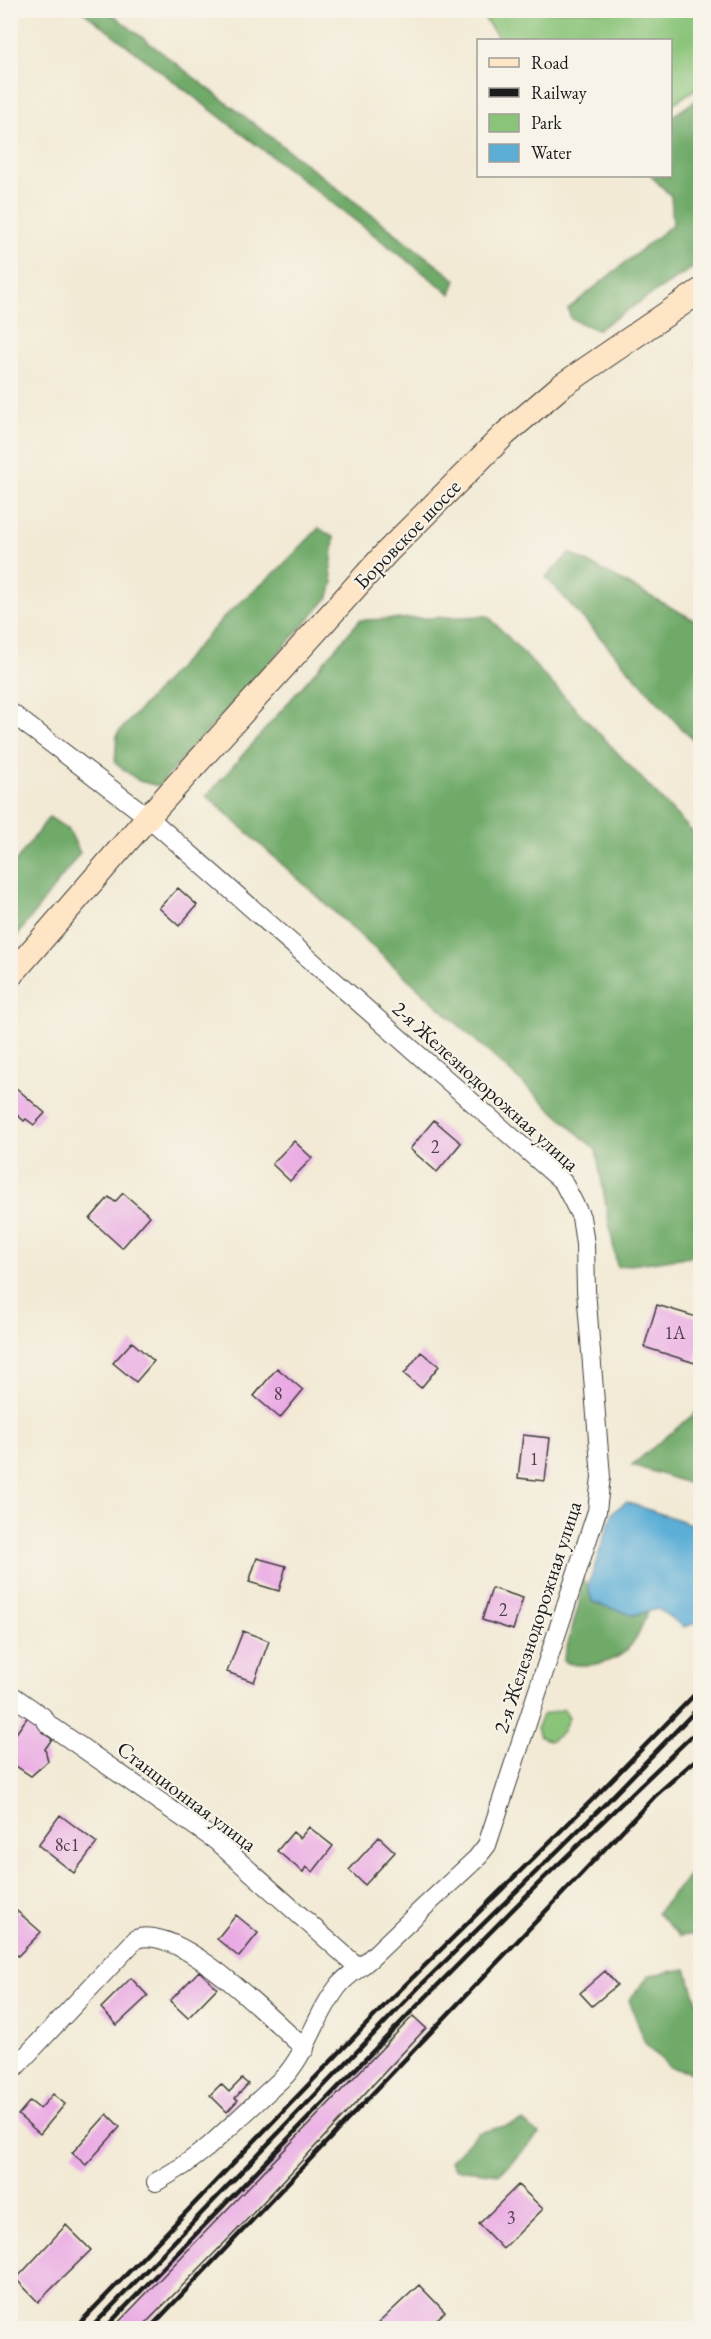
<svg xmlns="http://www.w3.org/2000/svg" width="711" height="2339" viewBox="0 0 711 2339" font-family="'EB Garamond',serif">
<rect width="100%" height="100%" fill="#f7f3e8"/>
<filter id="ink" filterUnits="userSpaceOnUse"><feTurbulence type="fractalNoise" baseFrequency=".0167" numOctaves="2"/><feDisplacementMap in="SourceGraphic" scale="12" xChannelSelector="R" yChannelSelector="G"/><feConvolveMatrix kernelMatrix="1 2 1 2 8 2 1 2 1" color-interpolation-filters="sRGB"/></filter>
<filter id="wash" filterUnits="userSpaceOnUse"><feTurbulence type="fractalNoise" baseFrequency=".008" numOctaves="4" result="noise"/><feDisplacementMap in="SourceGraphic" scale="24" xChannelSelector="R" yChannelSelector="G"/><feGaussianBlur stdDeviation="1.35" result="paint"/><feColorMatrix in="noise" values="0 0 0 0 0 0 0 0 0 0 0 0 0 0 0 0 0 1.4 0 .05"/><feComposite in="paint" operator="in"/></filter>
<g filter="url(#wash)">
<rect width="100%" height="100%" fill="#f2ead5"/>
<!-- green -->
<path fill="#8ac479" stroke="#53704a" stroke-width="1.5" d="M479 11H700V86L671 105 670 40H500Z
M564 1709 569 1717 562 1733 550 1741 540 1737 537 1728 542 1715Z"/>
<!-- forest -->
<path fill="#6faa69" stroke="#466342" stroke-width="1.5" d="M82 11H108L456 280 451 294Z
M700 98V263L597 330 571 319 568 309 673 224 671 196 651 176H670L671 117Z
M319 528 334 538 331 570 333 582 329 597 158 786 139 781 115 763 117 734 227 614 278 570Z
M570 553 700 623V746L682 729 546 577Z
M488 616 700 840V1255L617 1267 596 1150 207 796 360 620Z
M49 817 69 830 80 853 11 944V868Z
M700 1409V1487L632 1465Z
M582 1579 588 1586 593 1602 633 1615 648 1612C643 1622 639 1636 631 1645 617 1664 583 1670 563 1661L579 1604Z
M700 1862V1930L697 1934 680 1936 657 1913Z
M686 1969 700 2010V2075L669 2067 645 2043 629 2000 650 1975Z
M523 2121 539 2134 500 2174 456 2169 450 2161 478 2133Z"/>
<!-- water -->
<path fill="#5caed7" stroke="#3c657a" stroke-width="1.5" d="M626 1502 700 1527V1622L684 1627 658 1609 633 1615 592 1602 588 1586 613 1512Z"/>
<g id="blocks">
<!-- building -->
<path fill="#eaabe4" d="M178 888 197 905 179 926 159 908Z
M15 1087 45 1113 34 1125 26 1119 24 1121 14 1112 16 1110 10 1106V1093Z
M434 1120 461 1143 437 1172 410 1149Z
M294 1141 312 1158 290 1181 272 1164Z
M123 1193 150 1216 122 1248 90 1219 109 1197 115 1202Z
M657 1305 700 1318V1346L695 1363 644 1347Z
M132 1342 154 1361 136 1382 113 1363Z
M421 1352 439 1366 421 1388 404 1374Z
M277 1368 303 1390 280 1418 254 1396Z
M523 1435 550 1438 545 1481 518 1478Z
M257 1558 286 1566 279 1591 249 1582Z
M492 1588 523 1598 513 1630 482 1620Z
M243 1631 269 1641 254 1682 227 1672Z
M31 1712 48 1724 42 1732 52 1739 45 1749 48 1761 31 1776 10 1762V1742Z
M60 1815 97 1843 74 1873 38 1845Z
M309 1827 333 1846 313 1872 306 1867 303 1872 277 1851 293 1832 300 1838Z
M379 1837 395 1852 365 1885 349 1870Z
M10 1905 41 1932 18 1956 10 1949Z
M236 1915 258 1933 239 1957 217 1939Z
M199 1971 217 1988 188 2018 170 2001Z
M605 1971 617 1985 592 2006 580 1993Z
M131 1978 148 1996 117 2025 101 2008Z
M413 2016 426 2028 238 2229 141 2328H113Z
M242 2079 248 2084 235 2098 238 2100 227 2112 210 2095 221 2084 229 2092Z
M53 2094 65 2104 40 2134 18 2115 30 2101 40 2109Z
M107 2114 120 2127 86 2165 72 2153Z
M518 2185 543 2209 503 2249 479 2224Z
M66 2225 91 2250 38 2302 16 2279Z
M419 2285 445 2312 427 2328H375L374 2327Z"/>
</g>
</g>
<g filter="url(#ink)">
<use href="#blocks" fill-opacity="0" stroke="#3c3b38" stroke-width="1.5"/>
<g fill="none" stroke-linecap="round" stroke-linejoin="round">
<defs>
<path id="street" d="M10 712 148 817 563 1182 581 1217 585 1244 586 1290 601 1477 597 1511 487 1845 476 1859C441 1891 406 1924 372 1957 362 1967 350 1973 340 1984 317 2012 309 2048 286 2075L208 2147 183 2166 156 2182
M10 1694 43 1717 48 1724 215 1840 358 1967
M10 2073 136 1939C180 1923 273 2021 305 2049"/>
<path id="secondary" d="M10 976 148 817 387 552 505 434 560 387 700 291"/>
</defs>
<!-- street casing -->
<use href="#street" stroke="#3c3b38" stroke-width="20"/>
<!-- secondary casing -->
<use href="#secondary" stroke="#3c3b38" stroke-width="26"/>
<!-- street -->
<use href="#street" stroke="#fff" stroke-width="18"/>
<!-- secondary -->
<use href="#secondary" stroke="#fee5c5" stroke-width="24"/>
<!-- rail -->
<path stroke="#1c1c1c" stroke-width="4.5" d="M75 2328 385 2005 600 1792 700 1689
M91 2328 419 1987 608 1801 700 1706
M105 2328 409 2014 542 1880 700 1728
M150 2328 656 1795 700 1756"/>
</g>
</g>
<g text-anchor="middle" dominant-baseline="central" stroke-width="4.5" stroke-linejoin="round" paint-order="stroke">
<!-- number labels -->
<g font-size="18" fill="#50404e">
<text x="435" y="1146">2</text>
<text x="675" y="1332">1А</text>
<text x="278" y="1393">8</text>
<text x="534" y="1458">1</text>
<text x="503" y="1609">2</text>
<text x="67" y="1844">8с1</text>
<text x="511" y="2217">3</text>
</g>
<!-- street labels -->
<g font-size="21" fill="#1c1c1c" stroke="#f7f3e8">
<text transform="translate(407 534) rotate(-46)">Боровское шоссе</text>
<text transform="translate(486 1086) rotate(42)">2-я Железнодорожная улица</text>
<text transform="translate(537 1617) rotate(-72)">2-я Железнодорожная улица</text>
<text transform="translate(187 1796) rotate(37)">Станционная улица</text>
</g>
</g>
<!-- margin -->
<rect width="711" height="2339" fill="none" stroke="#f7f3e8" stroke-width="36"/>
<!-- legend -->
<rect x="477" y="39" width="195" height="138" fill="#f7f3e8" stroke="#9f9d96" stroke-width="1.5"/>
<rect x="489" y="58" width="30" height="9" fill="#fee5c5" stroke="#9f9d96" stroke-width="1.5"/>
<text x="531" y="69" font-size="18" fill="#1c1c1c">Road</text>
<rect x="489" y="88" width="30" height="9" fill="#1c1c1c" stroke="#9f9d96" stroke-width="1.5"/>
<text x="531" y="99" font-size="18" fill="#1c1c1c">Railway</text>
<rect x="489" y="114" width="30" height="18" fill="#8ac479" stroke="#9f9d96" stroke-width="1.5"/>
<text x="531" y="129" font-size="18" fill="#1c1c1c">Park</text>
<rect x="489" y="144" width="30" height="18" fill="#5caed7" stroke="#9f9d96" stroke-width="1.5"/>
<text x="531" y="159" font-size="18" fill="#1c1c1c">Water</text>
</svg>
